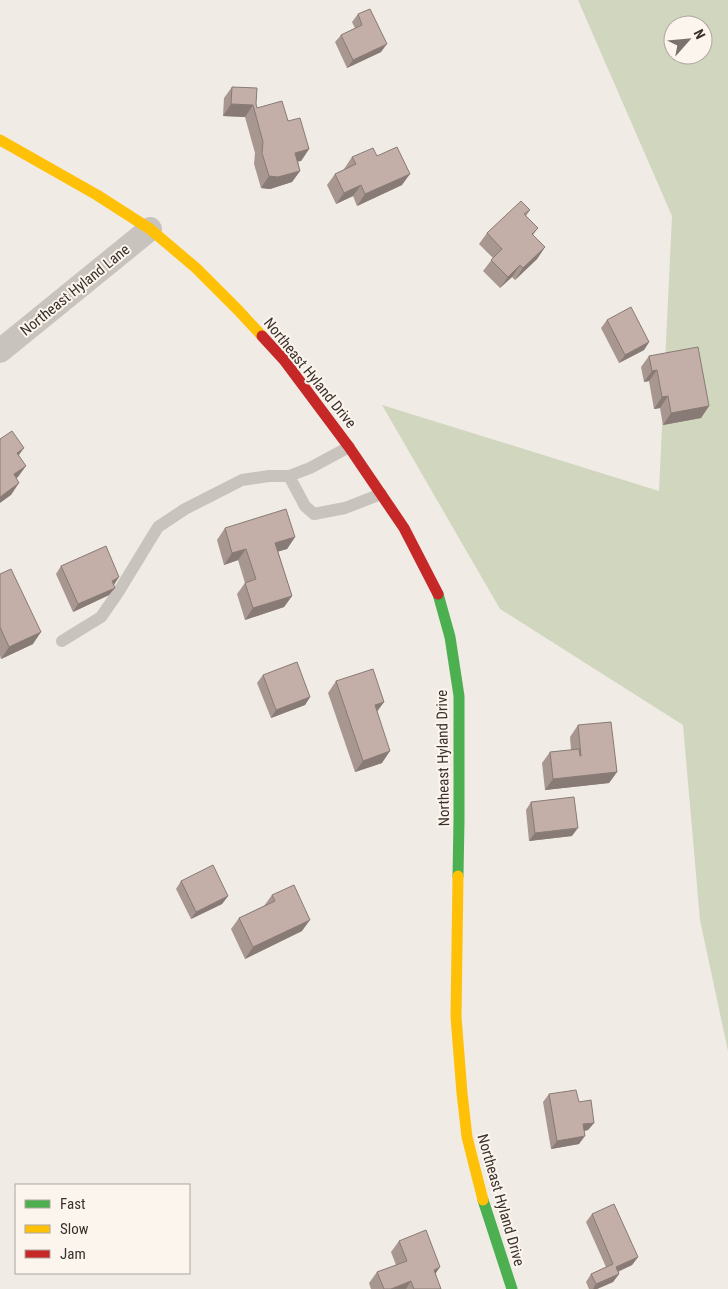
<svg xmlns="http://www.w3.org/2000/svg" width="728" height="1289" viewBox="0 0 728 1289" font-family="'Roboto Condensed',sans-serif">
<rect width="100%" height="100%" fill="#f0ebe5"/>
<!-- green -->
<path fill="#d1d6bf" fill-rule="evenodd" d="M578 0H728V1051L700 920 683 725 500 609 382 405 659 491 672 216ZM673 25H703V55H673Z"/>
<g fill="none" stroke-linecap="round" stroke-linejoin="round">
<!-- lane -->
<path stroke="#c9c3be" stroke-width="12" d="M289 476 305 506 314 514 345 508 381 494
M62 641 101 617 119 591 158 527 185 509 242 480 269 476H289L310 468 349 447"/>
<!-- street -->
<path stroke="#c9c3be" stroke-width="24" d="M0 351 150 229"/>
<!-- fast -->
<path stroke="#4caf50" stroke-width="11" d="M438 594 450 637 459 696V820L458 876
M483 1200 512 1289"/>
<!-- slow -->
<path stroke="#ffc107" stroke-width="11" d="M0 140 97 195 150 229 196 268 238 310 262 336
M458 876 456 1017 462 1093 467 1137 483 1200"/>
<!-- jam -->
<path stroke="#c62828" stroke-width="11" d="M262 336 284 360 349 447 404 528 438 594"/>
</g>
<!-- wall -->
<path fill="#a89690" d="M358 14 381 52 347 68 335 42 341 35 355 28 352 22Z
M232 87 256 104 257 108 288 121 309 149 301 161H298L300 171 292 182 270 189 261 188 254 164 255 153 245 117 223 116 224 98Z
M377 156 402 185 357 206 353 196 336 204 327 185 335 174 345 169H344L352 157Z
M530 210 526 216 538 228 533 235 545 247 537 259 515 280 512 277 500 288 483 271 493 258 479 244 487 233Z
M607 320 649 342 644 350 619 363 601 328Z
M649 356 709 406 701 418 663 425 660 408 654 409 649 381 644 382 641 367Z
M225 528 295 537 287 549 278 551 292 596 284 607 245 620 237 594 245 583 238 560 224 565 217 540Z
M61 566 114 585 109 595 73 612 56 574Z
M0 574 33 644 1 659 0 656Z
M263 675 310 697 305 705 271 718 257 683Z
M336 681 384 702 377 711 382 763 355 772 328 693Z
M578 725 617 772 609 783 545 790 542 763 550 752 571 750 570 737Z
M531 802 572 836 529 841 526 810Z
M181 881 228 896 222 904 191 919 176 889Z
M272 895 302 931 245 959 231 929 239 918 264 906Z
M549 1094 579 1102 594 1123 588 1130 584 1131 579 1144 551 1149 543 1102Z
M592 1214 638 1257 632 1265 618 1272 619 1274 613 1282 597 1289H589L586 1282 591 1274 606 1267 586 1222Z
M399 1241 435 1274 441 1289H371L369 1283 377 1272 396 1265 391 1252Z"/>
<!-- shaded-wall -->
<path fill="#887a75" d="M387 44 381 52 347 68 353 60Z
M231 104 253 105 245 117 223 116Z
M309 149 301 161 287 164 295 153Z
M300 171 292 182 270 189 261 188 269 176Z
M410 174 402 185 357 206 365 194Z
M361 185 353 196 336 204 344 193Z
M545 247 537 259 515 280 523 268Z
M520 265 512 277 500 288 508 277Z
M649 342 644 350 619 363 625 355Z
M657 370 649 381 644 382 652 371Z
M668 396 660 408 654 409 662 397Z
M709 406 701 418 663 425 671 413Z
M24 448 16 459 17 453Z
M26 466 18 477 6 486 14 474Z
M19 483 11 495 0 503V497Z
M295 537 287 549 267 555 275 543Z
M246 549 238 560 224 565 232 553Z
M119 577 114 585 112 581Z
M115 588 109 595 73 612 78 604Z
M292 596 284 607 245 620 253 608Z
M41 632 33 644 1 659 9 647Z
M310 697 305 705 271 718 276 710Z
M384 702 376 713 375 705Z
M390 751 382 763 355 772 363 761Z
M617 772 609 783 545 790 553 779Z
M578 828 572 836 529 841 535 833Z
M228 896 222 904 191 919 196 912Z
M310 920 302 931 245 959 253 947Z
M594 1123 588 1130 578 1132 583 1124Z
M585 1136 579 1144 551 1149 557 1141Z
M638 1257 632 1265 610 1275 616 1267Z
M440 1267 432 1279 434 1270Z
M619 1274 613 1282 597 1289H593L596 1284Z
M411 1281 406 1289H391Z"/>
<!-- building -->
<path fill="#c3afa7" stroke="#887a75" d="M370 9 387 44 353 60 341 35 362 25 358 14Z
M232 87 257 88 256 104 257 108 282 101 288 121 300 118 309 149 295 153 300 171 278 177 269 176 262 153 263 142 253 105 231 104Z
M397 147 410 174 365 194 361 185 344 193 335 174 356 164 352 157 373 148 377 156Z
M521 201 530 210 524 214 538 228 532 234 545 247 523 268 520 265 508 277 491 260 502 249 487 233Z
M631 307 649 342 625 355 607 320Z
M698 347 709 406 671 413 668 396 662 397 657 370 652 371 649 356Z
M12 431 24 448 17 453 26 466 14 474 19 483 0 497V439Z
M286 509 295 537 275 543 292 596 253 608 245 583 256 579 246 549 232 553 225 528Z
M106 546 119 577 112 581 115 588 78 604 61 566Z
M11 569 41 632 9 647 0 627V574Z
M297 662 310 697 276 710 263 675Z
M373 669 384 702 375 705 390 751 363 761 336 681Z
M611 722 617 772 553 779 550 752 579 749 580 756H581L578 725Z
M574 797 578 828 535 833 531 802Z
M213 865 228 896 196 912 181 881Z
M294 885 310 920 253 947 239 918 275 901 272 895Z
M576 1090 579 1102 591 1100 594 1123 583 1124 585 1136 557 1141 549 1094Z
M614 1204 638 1257 616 1267 619 1274 596 1284 591 1274 613 1264 592 1214Z
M426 1230 440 1267 434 1270 441 1289H414L411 1281 391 1289H384L377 1272 407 1261 399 1241Z"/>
<g text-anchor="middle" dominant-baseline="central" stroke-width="4" stroke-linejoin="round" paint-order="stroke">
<!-- street labels -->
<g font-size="15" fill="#3b302b" stroke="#fbf5ee">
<text transform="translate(75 290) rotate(-39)">Northeast Hyland Lane</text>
<text transform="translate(310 373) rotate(51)">Northeast Hyland Drive</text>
<text transform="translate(443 758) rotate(-91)">Northeast Hyland Drive</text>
<text transform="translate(501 1200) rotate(74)">Northeast Hyland Drive</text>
</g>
</g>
<!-- legend -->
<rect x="15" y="1184" width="175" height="90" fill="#fbf5ee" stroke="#aea6a0"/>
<rect x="25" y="1200" width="25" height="8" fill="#4caf50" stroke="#aea6a0"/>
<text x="60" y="1209" font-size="15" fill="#3b302b">Fast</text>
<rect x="25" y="1225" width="25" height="8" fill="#ffc107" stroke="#aea6a0"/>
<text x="60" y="1234" font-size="15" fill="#3b302b">Slow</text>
<rect x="25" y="1250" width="25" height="8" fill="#c62828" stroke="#aea6a0"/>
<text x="60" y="1259" font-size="15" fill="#3b302b">Jam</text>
<!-- north arrow -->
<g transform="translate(688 40) rotate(63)"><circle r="24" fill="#fbf5ee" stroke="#aea6a0"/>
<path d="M0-4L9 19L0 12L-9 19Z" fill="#7a716c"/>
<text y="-8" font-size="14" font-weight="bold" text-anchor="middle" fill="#3b302b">N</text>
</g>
</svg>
